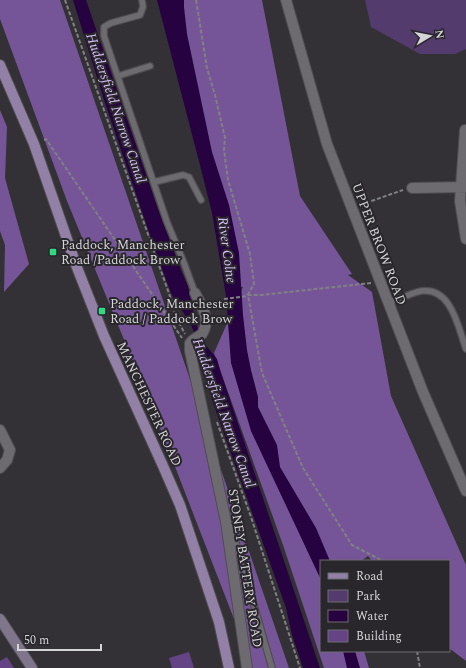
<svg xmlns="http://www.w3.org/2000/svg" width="466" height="668" viewBox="0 0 466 668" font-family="Spectral,serif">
<rect width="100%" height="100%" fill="#333136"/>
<!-- green -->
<path fill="#533c6d" d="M365 0H466V49L455 54H420L371 27Z"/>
<!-- forest -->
<path fill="#755598" d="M0 0H60L289 668H253L155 415 67 201 0 19Z
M172 0H262L300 196 352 274 348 275 372 292 391 396 466 565V661L449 648V561H372L368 556 361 561H321V651H364L369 668H324L283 545 214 353 243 287H238Z
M0 110 7 127 5 178 29 264 4 292 5 245 0 231Z"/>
<!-- water -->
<path fill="#260240" d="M73 0H86L158 209 181 270 188 286 196 324 205 344 217 359 221 373 320 668H303L292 635 286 608 212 400 200 347 191 325 181 309 176 303 171 293 155 250 104 100Z
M157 0H184V7L187 34 212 152 229 205 239 253 243 315 247 350 251 370 258 397V407L277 445 280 467 316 528 330 561H321V580L251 431 231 363 226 296 212 213 201 169Z
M343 651H355L360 668H347Z"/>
<!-- building -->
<path fill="#644485" d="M189 652 194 668H172L169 658Z
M7 657 14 668H0V661Z"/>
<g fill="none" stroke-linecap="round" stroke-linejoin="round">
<defs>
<path id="lane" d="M142 0 143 7 140 15 111 23 104 27V36L167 222 184 263 195 293
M118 76 150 66
M154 182 183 175 189 177 201 200
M388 303C398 299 408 295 417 292 451 283 458 327 466 349
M227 524 232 529 272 668"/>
<path id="street" d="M286 0 327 144 423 392 466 491
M465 130 460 201 466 239
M412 188 466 187
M195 293C202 306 211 320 202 334
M193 340 190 343V351L226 522 247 668
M0 430 10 450 7 460 0 468"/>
<path id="secondary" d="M0 619 32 668"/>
<path id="primary" d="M0 65 34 144 76 265 104 336 163 466 180 505 219 622 229 668"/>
</defs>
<!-- lane casing -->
<use href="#lane" stroke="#4f4d51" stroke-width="8"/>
<!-- street casing -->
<use href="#street" stroke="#4f4d51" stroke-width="12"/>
<!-- secondary casing -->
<use href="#secondary" stroke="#4f4d51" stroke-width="12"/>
<!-- primary casing -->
<use href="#primary" stroke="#4f4d51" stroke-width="12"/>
<!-- path -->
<path stroke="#818083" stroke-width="2" stroke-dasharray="4 2" stroke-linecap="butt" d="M65 0 172 302 175 315 185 334
M196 0 207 68 215 95 225 138 224 150 228 180 250 254 254 284 247 296 225 299 212 304
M44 140 46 139 182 338
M360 205 403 190
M371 283 261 295H248L262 373 303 468 352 545 383 561
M217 422 251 517 300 668
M417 651 420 668"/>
<!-- lane -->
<use href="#lane" stroke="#6d6b70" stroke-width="5.5"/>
<!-- street -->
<use href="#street" stroke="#6d6b70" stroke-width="10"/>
<!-- secondary -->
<use href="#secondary" stroke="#7f768b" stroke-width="10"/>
<!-- primary -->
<use href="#primary" stroke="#9280a7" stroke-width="10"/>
<defs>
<path id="street-bridge" d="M193 340 202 334"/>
</defs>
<!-- street-bridge casing -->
<use href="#street-bridge" stroke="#4f4d51" stroke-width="12" stroke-linecap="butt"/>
<!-- street-bridge -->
<use href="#street-bridge" stroke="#6d6b70" stroke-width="10"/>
</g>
<!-- markers -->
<g fill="#32d882" stroke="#29272c" stroke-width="1.5">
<rect x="49" y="248" width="8" height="8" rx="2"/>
<rect x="98" y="307" width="8" height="8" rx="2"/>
</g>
<g text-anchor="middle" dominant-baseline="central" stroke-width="4" stroke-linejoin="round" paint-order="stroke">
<!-- street labels -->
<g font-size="13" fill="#d5d4d6" stroke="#29272c">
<text transform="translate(379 244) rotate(69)">UPPER BROW ROAD</text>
<text transform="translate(149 404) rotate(65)">MANCHESTER ROAD</text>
<text transform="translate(245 568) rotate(81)">STONEY BATTERY ROAD</text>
</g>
<!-- poi labels -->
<g font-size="13" fill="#d5d4d6" stroke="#29272c" text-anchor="start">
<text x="61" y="245">Paddock, Manchester<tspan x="61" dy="15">Road /Paddock Brow</tspan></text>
<text x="110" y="304">Paddock, Manchester<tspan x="110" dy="15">Road / Paddock Brow</tspan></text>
</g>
<!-- water labels -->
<g font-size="14" font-style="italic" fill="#d7bef7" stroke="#29272c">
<text transform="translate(116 108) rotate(71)">Huddersfield Narrow Canal</text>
<text transform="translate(227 250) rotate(82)">River Colne</text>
<text transform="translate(224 413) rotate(70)">Huddersfield Narrow Canal</text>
</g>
</g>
<!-- legend -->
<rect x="320" y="560" width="130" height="92" fill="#29272c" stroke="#6e6c70"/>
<rect x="328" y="573" width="20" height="6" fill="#9280a7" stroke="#6e6c70"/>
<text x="356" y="580" font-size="12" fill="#d5d4d6">Road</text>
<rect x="328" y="590" width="20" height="12" fill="#533c6d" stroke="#6e6c70"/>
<text x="356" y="600" font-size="12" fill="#d5d4d6">Park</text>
<rect x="328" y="610" width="20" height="12" fill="#260240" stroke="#6e6c70"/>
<text x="356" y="620" font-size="12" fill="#d5d4d6">Water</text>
<rect x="328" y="630" width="20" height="12" fill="#644485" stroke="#6e6c70"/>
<text x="356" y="640" font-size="12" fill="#d5d4d6">Building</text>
<!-- north arrow -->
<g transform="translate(430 36) rotate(80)" stroke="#29272c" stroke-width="3" paint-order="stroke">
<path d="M0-3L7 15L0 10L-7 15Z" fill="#d5d4d6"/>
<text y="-6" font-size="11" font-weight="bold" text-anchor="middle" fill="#d5d4d6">N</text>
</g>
<!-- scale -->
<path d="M18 644v6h83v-6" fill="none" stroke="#d5d4d6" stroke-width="2"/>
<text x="24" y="644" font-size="12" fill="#d5d4d6" stroke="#29272c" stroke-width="3" paint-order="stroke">50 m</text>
</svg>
